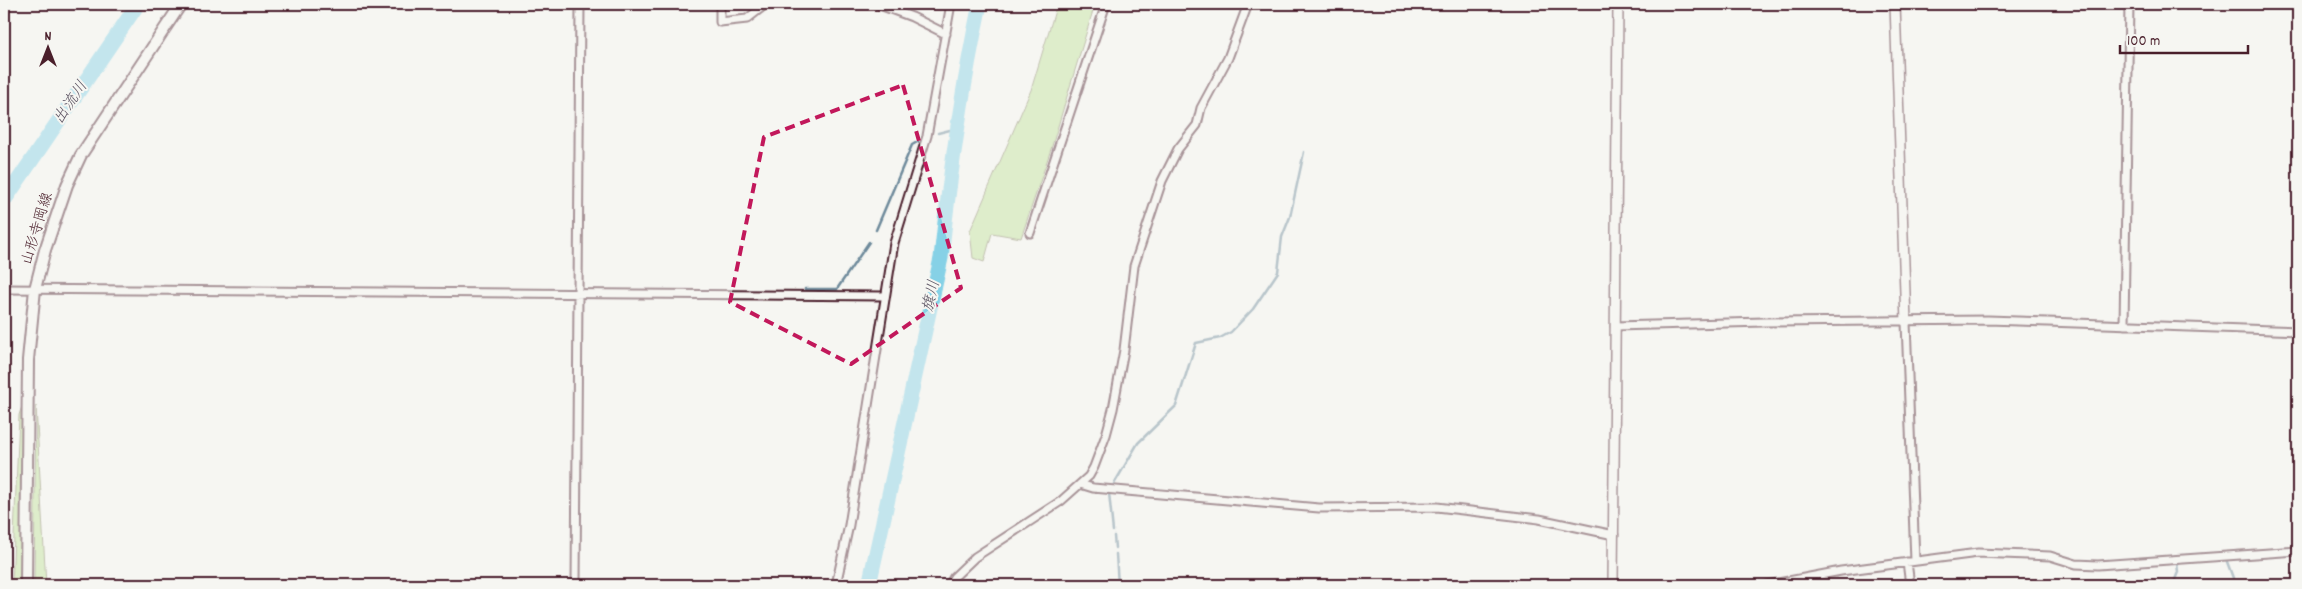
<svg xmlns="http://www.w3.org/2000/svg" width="2302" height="589" viewBox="0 0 2302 589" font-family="Dekko,'Klee One',sans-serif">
<rect width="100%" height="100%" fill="#f6f6f2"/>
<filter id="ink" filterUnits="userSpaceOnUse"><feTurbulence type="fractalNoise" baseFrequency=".02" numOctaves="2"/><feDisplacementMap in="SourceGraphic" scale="10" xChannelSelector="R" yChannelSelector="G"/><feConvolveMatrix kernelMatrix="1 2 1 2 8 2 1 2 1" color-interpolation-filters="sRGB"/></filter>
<g filter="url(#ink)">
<!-- green -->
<path fill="#c0e29b" stroke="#858063" d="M1057 4H1095L1052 146 1021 238 992 233 984 262 973 258 970 231 1031 90Z
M23 403 20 585H12L19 415Z
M36 406 46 585H34Z"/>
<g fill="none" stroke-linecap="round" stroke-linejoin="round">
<!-- stream -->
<path stroke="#6e8a9b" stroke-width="2.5" d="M938 133 958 128
M876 230 912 145 919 141
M805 289H837L869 242
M1114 484 1138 443 1176 406 1196 343 1220 338 1231 332 1253 309 1278 272 1282 237 1290 217 1304 152
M1109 493 1113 531
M1114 536 1115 548
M1116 554 1118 585
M2226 559 2233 578V585
M2173 585 2178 572 2177 563"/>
<!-- river -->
<path stroke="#86d1e6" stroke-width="15" d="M4 201 138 4
M869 585 941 258C950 173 962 88 980 4"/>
<defs>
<path id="minor" d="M720 4V22L747 19 766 4
M877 4 912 17 946 34
M1030 233 1106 4
M4 289 885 296
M1906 322 1915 561
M2124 325 2129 4
M1615 326 1764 322 1988 320 2298 331
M1080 484 1093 488 1319 508 1437 507 1539 519 1614 535
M1907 562 1910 585
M576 585 580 4
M836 585 849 525 894 243 927 136 951 4
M949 585 954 577 975 557 1061 501 1089 476 1094 467 1106 435 1113 409 1124 350 1134 266 1162 181 1178 149 1197 125 1201 108 1228 58 1248 4
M1767 585 1841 571 1978 553 2050 556 2076 564 2098 565 2298 551"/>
<path id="tertiary" d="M1895 4 1906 322
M1613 585 1618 4"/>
<path id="secondary" d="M26 585 28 360 35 289 45 250 67 185 81 155 181 4"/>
</defs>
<!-- minor casing -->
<use href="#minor" stroke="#4a1f2b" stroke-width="11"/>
<!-- tertiary casing -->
<use href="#tertiary" stroke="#4a1f2b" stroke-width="12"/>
<!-- secondary casing -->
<use href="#secondary" stroke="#4a1f2b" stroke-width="14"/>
<!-- minor -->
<use href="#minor" stroke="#f6f6f2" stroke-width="7"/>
<!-- tertiary -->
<use href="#tertiary" stroke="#f6f6f2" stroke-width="9"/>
<!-- secondary -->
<use href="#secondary" stroke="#f6f6f2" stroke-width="10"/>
</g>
</g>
<!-- marked area -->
<path d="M0 0H2302V589H0ZM903 85 961 288 851 364 730 302 764 137Z" fill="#f6f6f2" fill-opacity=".55" fill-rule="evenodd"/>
<path fill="none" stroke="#c2185b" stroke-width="4" stroke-dasharray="10 6" stroke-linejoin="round" d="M903 85 961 288 851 364 730 302 764 137Z"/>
<g text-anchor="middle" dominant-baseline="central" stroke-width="4" stroke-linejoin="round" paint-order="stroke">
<!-- street labels -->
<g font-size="15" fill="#4a1f2b" stroke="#f6f6f2">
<text transform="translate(38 229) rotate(-73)">山形寺岡線</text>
</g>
<!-- water labels -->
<g font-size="16" font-style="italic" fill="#5c5463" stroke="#f6f6f2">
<text transform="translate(71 103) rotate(-56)">出流川</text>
<text transform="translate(932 296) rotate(-78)">旗川</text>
</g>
</g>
<!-- margin -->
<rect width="2302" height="589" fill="none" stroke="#f6f6f2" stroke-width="20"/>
<rect x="10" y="10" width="2282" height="569" fill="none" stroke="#4a1f2b" stroke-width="2" filter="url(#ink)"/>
<!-- north arrow -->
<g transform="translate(48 48)" stroke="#f6f6f2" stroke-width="4" paint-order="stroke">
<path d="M0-4L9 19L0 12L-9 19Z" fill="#4a1f2b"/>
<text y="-8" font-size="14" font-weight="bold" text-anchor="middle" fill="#4a1f2b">N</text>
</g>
<!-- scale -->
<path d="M2120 45v8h128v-8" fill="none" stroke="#4a1f2b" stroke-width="2.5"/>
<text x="2127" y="45" font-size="15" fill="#4a1f2b" stroke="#f6f6f2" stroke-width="4" paint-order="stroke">100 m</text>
</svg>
